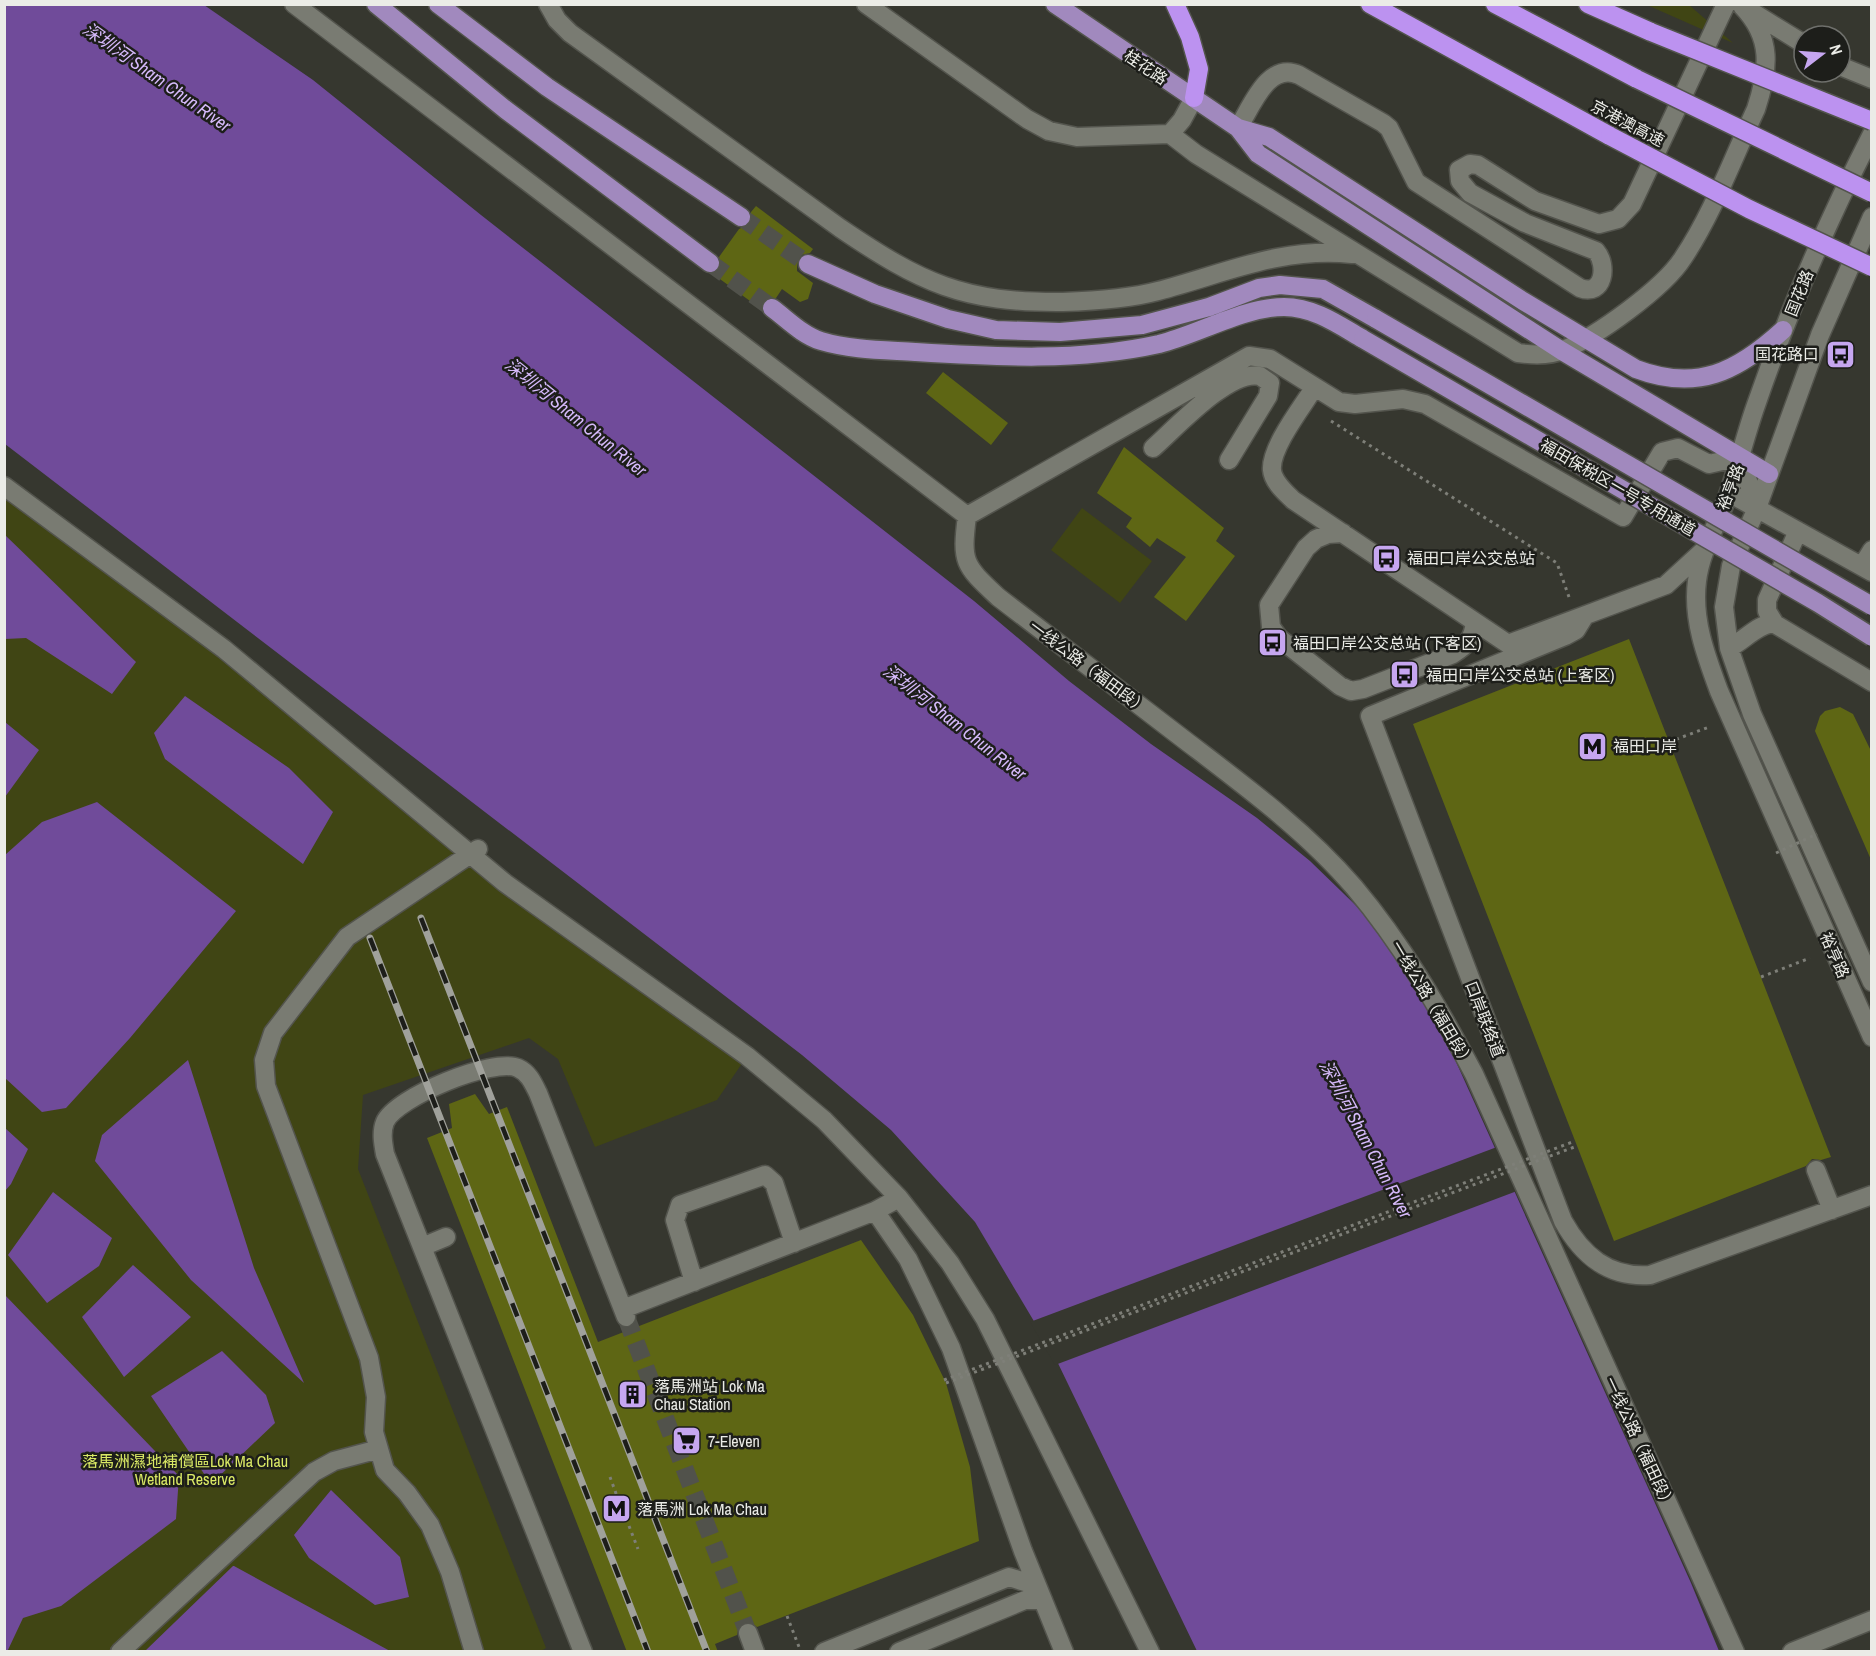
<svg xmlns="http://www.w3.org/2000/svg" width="1876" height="1656" viewBox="0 0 1876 1656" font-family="'Archivo Narrow','Noto Sans SC',sans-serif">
<rect width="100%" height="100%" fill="#36372f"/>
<!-- green -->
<path fill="#404514" d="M1647 5H1689L1733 43Z
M4 488 478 849 466 857 743 1062 717 1100 595 1147 558 1059 529 1038 363 1095 358 1169 546 1648 541 1651H5Z
M1082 508 1152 561 1120 603 1051 550Z"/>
<!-- water -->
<path fill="#704b9a" d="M4 5H204L313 80 481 215 974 601 1069 681 1151 744 1257 818 1310 861 1376 925 1443 1033 1691 1583 1719 1651H1197L1054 1355 975 1222 891 1130 802 1055 5 444Z
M4 534 136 662 112 694 26 638 5 639Z
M185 696 289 768 333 812 303 864 165 759 154 733Z
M5 722 39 750 5 797Z
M97 802 236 911 130 1038 66 1108 42 1112 5 1078V855L42 822Z
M188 1060 254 1268 304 1383 191 1280 95 1161 102 1135Z
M5 1128 28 1149 11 1184 5 1191Z
M53 1192 112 1238 99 1266 47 1303 8 1255Z
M133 1265 191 1317 124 1377 82 1317Z
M4 1294 179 1476 176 1519 61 1606 23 1618 7 1652 4 1651Z
M222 1351 266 1395 275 1423 211 1484 151 1396Z
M331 1490 400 1557 409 1597 375 1605 309 1558 294 1535Z
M233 1566H234L390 1651H145Z"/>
<!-- pier -->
<path fill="#36372f" d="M1497 1147 1517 1191 1055 1365 1030 1322Z"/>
<!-- building -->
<path fill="#5e6614" d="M756 206 813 249 810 253 801 255 797 265V271L813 283 808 299 800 302 782 289 776 298 764 301 761 309 713 274 721 265 719 257 739 229 751 223V212Z
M943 372 1008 423 991 445 926 393Z
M1124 447 1224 528 1216 541 1235 556 1186 621 1154 597 1186 557 1157 538 1150 547 1126 527 1132 518 1097 493Z
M1629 639 1831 1157 1821 1160 1812 1159 1806 1166 1614 1241 1413 724Z
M1840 707 1853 714 1872 753V862L1815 731 1820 716 1825 711Z
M475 1094 489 1114 507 1107 598 1342 861 1240 913 1315 946 1383 970 1467 979 1541 757 1627 750 1622 744 1623 739 1626 737 1635 715 1644 718 1652H627L427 1138 452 1128 449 1104Z"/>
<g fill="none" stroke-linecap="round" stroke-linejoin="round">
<!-- minor-tunnel -->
<path stroke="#51524b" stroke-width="18" stroke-dasharray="18 9" stroke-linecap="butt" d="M626 1317 748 1633"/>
<!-- major-tunnel -->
<path stroke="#51524b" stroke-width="18" stroke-dasharray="18 9" stroke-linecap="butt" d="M741 217 808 264
M710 263 772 308"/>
<defs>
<path id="minor" d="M294 4 967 516
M548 4 557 20 570 33 840 228C921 283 963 303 1063 302 1094 301 1128 299 1158 291 1227 273 1279 247 1352 254
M866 4 1027 119 1049 131 1077 137 1170 134 1196 154 1518 353C1533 355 1549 356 1563 350 1596 337 1664 288 1683 258 1713 213 1733 158 1756 109 1769 69 1773 38 1742 6
M1752 12 1804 44
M1840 66 1872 79
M1238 128C1252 106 1268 61 1299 75L1383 123 1389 128 1416 182 1580 288C1604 297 1608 265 1596 251L1525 223 1470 193 1460 181 1459 170 1470 164 1478 165 1535 201 1599 224 1618 219 1632 204 1726 4
M1170 134 1182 120 1194 98
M1872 134C1827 222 1788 312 1756 405 1746 433 1739 463 1729 492 1719 523 1701 548 1697 581 1692 619 1706 656 1719 691L1872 1037
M1314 388C1302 407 1270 448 1272 470 1273 482 1285 492 1293 500L1508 644 1666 585 1703 551
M1153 448C1175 429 1229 369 1260 376L1270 383 1268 396 1229 460
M1740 457 1757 508 1731 566 1724 607 1729 648 1752 714 1872 982
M4 486 224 649 505 883 747 1056 824 1120 899 1198 950 1263 985 1319 1150 1652
M1729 493 1872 572
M1757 508 1820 335 1872 217
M1343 533 1328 534 1316 539 1306 548 1269 605 1271 627 1279 638 1340 686 1351 691 1363 689 1453 654C1467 645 1473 639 1475 622
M1862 566 1872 550
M1584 617 1576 630 1565 636 1370 716 1563 1221C1582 1255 1608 1278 1650 1275L1872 1195
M1775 624 1767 611V600L1798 531
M1729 648C1743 642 1760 621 1775 624L1872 682
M1816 1170 1832 1210
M899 1198 875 1211 908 1259 951 1348 1023 1551 1064 1652
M422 1247 446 1237
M694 1282 675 1220 680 1205 765 1175 774 1183 794 1243
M623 1309 875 1211
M748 1633 755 1652
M120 1652 314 1472 334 1461 379 1449
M474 1652 450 1572 430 1525 407 1493 385 1470 374 1432 376 1397 369 1358 266 1086 264 1060 273 1033 347 937 478 849
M583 1652 385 1154C383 1143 381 1132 385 1122 396 1097 494 1057 518 1068 529 1073 533 1083 538 1093L626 1317
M824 1652 1009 1577 1028 1583 1040 1597
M899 1652 1025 1600H1043
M1735 1652 1474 1074C1439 1008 1402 944 1354 887 1306 831 1245 786 1186 741 1123 693 1061 645 998 597 964 565 961 563 967 516L1249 356 1270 359 1339 402 1355 404 1403 399 1425 404 1623 517 1662 452 1678 448 1709 464 1740 457
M1792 1652 1872 1620"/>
<path id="major" d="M376 4 506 110 710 263
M438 4 547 87 741 217
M1055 4 1238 128 1269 137 1523 301 1636 369C1697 392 1737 372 1783 330
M1238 128 1258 154 1562 351 1769 474
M808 264 875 294 948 319 996 330 1060 332 1142 325 1209 307 1259 288 1280 285 1323 289 1376 319
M772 308C787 319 802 335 821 341 851 350 884 350 915 352 997 357 1078 362 1159 344 1199 334 1244 307 1284 307 1314 307 1339 325 1363 339"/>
<path id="highway" d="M1175 4 1190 37 1199 69 1194 98
M1370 4 1610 136
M1495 4 1637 79
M1588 4 1651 32"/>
</defs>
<!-- minor casing -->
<use href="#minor" stroke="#53544d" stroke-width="21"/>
<!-- major casing -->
<use href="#major" stroke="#53544d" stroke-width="21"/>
<!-- highway casing -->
<use href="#highway" stroke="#53544d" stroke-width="21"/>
<!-- path -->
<path stroke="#7e7f78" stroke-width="3" stroke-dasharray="3 4.5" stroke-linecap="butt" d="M1331 421 1557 563 1569 597
M1669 742 1709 727
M1761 977 1810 958
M610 1477 618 1499
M629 1526 638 1549
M787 1616 801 1652"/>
<!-- minor -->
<use href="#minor" stroke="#797b72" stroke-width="18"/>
<!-- major -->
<use href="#major" stroke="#a189be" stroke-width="18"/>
<!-- highway -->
<use href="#highway" stroke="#bc92f0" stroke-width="18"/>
<defs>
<path id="rail" d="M421 918 707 1652
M370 938 648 1652"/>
</defs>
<!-- rail casing -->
<use href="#rail" stroke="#a0a19b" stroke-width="7"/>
<!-- rail -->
<use href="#rail" stroke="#1d1e1a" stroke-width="4.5" stroke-dasharray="14" stroke-linecap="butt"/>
<defs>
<path id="major-bridge" d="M1376 319 1872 606
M1363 339 1818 603 1872 637"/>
<path id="highway-bridge" d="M1651 32 1872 121
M1637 79 1872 193
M1610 136 1749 209 1872 267"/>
</defs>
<!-- major-bridge casing -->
<use href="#major-bridge" stroke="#53544d" stroke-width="21" stroke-linecap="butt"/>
<!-- highway-bridge casing -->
<use href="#highway-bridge" stroke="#53544d" stroke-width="21" stroke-linecap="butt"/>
<!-- path-bridge -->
<path stroke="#7e7f78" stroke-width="3" stroke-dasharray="3 4.5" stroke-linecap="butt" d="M1776 853 1817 834
M944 1380 1575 1141
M946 1383 1577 1146"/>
<!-- major-bridge -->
<use href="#major-bridge" stroke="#a189be" stroke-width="18"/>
<!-- highway-bridge -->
<use href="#highway-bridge" stroke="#bc92f0" stroke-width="18"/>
</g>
<!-- icons -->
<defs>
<symbol id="bus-square" viewBox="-11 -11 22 22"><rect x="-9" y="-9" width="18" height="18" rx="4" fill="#c6a6f0" stroke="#1d1e1a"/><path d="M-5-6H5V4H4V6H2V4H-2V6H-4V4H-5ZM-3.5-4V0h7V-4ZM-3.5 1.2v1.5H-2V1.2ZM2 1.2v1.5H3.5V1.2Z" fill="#111"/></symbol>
<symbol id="metro-square" viewBox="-11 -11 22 22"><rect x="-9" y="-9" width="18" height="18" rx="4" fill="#c6a6f0" stroke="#1d1e1a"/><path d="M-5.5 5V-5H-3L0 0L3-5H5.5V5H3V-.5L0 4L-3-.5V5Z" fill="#111"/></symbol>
<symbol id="building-square" viewBox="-11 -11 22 22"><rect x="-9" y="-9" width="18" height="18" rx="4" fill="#c6a6f0" stroke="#1d1e1a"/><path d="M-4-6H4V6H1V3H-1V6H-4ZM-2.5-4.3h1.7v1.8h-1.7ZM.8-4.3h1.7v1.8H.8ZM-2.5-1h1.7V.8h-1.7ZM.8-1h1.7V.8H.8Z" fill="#111"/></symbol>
<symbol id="supermarket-square" viewBox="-11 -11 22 22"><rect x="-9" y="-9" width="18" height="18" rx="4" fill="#c6a6f0" stroke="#1d1e1a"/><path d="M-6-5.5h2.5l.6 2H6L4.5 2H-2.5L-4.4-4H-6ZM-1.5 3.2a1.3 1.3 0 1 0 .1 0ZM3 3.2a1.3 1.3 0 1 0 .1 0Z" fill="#111"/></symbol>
</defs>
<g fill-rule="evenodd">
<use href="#bus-square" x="1824" y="338" width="33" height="33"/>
<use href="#bus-square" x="1370" y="542" width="33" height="33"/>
<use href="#bus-square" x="1256" y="626" width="33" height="33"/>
<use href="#bus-square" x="1388" y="658" width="33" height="33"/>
<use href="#metro-square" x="1576" y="730" width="33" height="33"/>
<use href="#building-square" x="616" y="1378" width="33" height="33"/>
<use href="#supermarket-square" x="670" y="1424" width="33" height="33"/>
<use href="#metro-square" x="600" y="1492" width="33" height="33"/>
</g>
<g text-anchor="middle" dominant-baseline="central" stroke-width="5" stroke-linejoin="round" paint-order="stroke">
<!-- street labels -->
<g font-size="16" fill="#ebece7" stroke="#1d1e1a">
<text transform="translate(1146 67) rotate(34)">桂花路</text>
<text transform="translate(1628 123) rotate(28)">京港澳高速</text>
<text transform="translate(1799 293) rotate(-68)">国花路</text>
<text transform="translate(1618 487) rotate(30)">福田保税区一号专用通道</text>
<text transform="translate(1730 487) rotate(-69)">裕亨路</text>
<text transform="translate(1089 667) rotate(37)">一线公路（福田段）</text>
<text transform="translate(1835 955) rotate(66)">裕亨路</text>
<text transform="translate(1433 1004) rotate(59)">一线公路（福田段）</text>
<text transform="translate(1485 1019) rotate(69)">口岸联络道</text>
<text transform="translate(1640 1443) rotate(65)">一线公路（福田段）</text>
</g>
<!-- poi labels -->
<g font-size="16" fill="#ebece7" stroke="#1d1e1a" text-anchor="start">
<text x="1819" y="354" text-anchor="end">国花路口</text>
<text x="1407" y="558">福田口岸公交总站</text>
<text x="1293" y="643">福田口岸公交总站 (下客区)</text>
<text x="1426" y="675">福田口岸公交总站 (上客区)</text>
<text x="1613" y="746">福田口岸</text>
<text x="654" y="1386">落馬洲站 Lok Ma<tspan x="654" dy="18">Chau Station</tspan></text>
<text x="708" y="1441">7-Eleven</text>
<text x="637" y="1509">落馬洲 Lok Ma Chau</text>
</g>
<!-- park labels -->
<g font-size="16" fill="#dae965" stroke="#1d1e1a">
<text x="185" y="1461">落馬洲濕地補償區Lok Ma Chau<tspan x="185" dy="18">Wetland Reserve</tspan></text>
</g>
<!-- water labels -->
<g font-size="18" font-style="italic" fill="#d6bafb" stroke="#1d1e1a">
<text transform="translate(157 77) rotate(35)">深圳河 Sham Chun River</text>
<text transform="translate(576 417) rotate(39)">深圳河 Sham Chun River</text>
<text transform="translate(955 722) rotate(38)">深圳河 Sham Chun River</text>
<text transform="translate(1366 1139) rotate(62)">深圳河 Sham Chun River</text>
</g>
</g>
<!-- border -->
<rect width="1876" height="1656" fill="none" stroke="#ebece7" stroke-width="12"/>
<!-- north arrow -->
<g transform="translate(1822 54) rotate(73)"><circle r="28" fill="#1d1e1a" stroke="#6f706c" stroke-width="1.5"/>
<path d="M0-4.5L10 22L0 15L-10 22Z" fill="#c6a6f0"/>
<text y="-9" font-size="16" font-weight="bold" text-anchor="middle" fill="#ebece7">N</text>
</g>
</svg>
